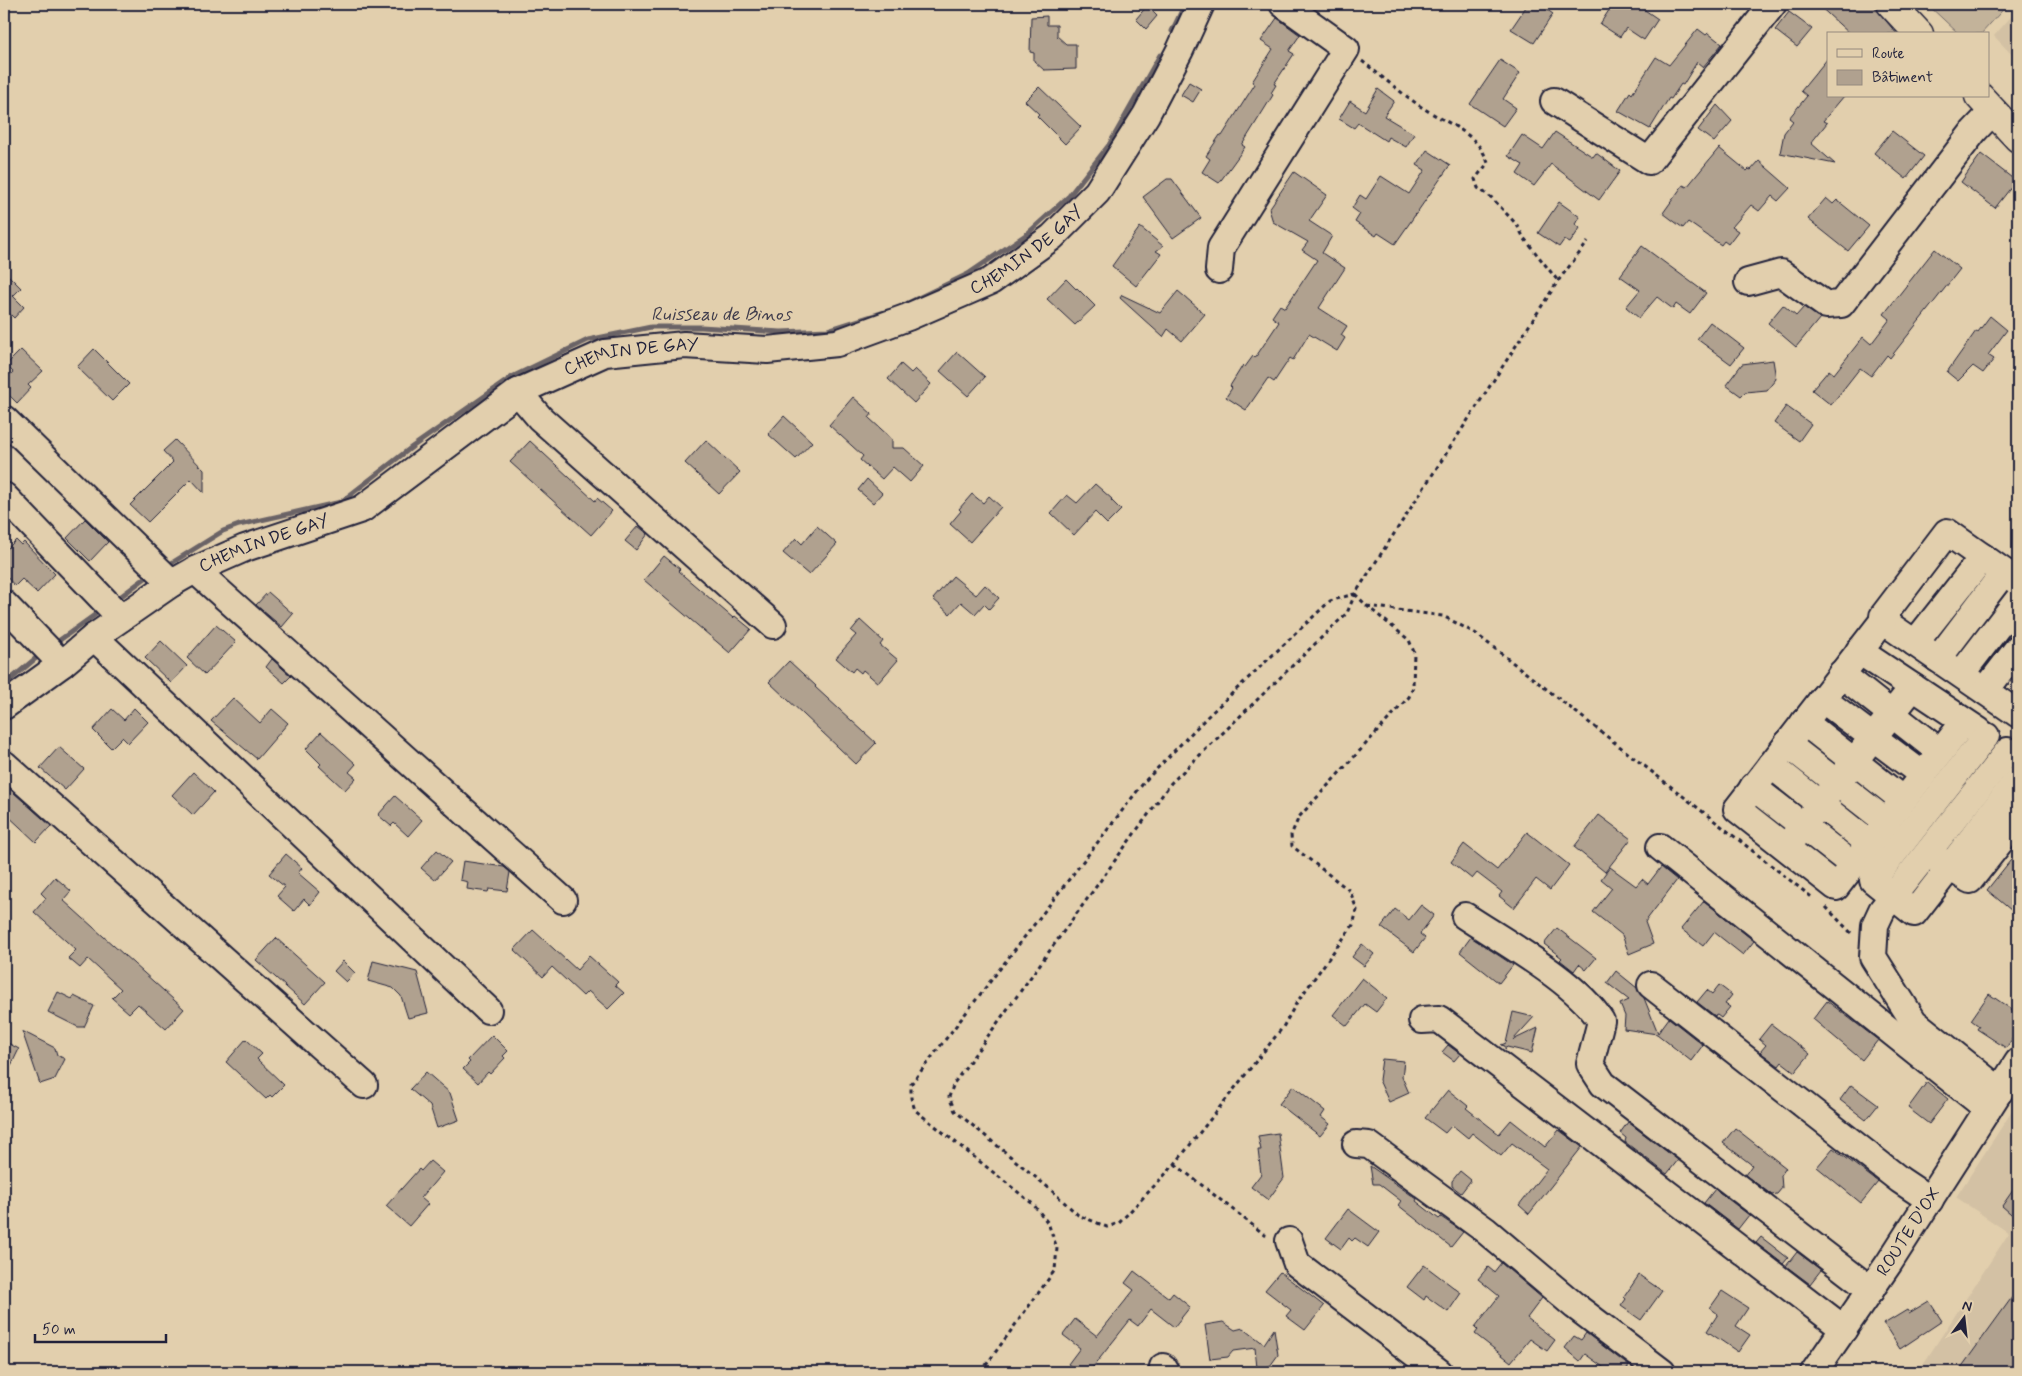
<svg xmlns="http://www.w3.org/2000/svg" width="2022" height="1376" viewBox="0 0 2022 1376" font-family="Mynerve,sans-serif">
<rect width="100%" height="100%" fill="#e2cfad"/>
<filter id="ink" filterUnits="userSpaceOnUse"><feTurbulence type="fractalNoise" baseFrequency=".02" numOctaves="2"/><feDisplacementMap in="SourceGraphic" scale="10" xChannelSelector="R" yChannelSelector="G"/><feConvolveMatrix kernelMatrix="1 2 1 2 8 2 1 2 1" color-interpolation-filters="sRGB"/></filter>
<g filter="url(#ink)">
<!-- built -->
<path fill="#d3c1a4" d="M2018 9V61L1994 36Z
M2018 1102V1372H1918L2009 1233 1956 1197Z"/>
<!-- green -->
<path fill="#c3b39a" stroke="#726a6a" d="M1927 4H2008L1981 34H1959Z"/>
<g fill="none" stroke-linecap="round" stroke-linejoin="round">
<!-- stream -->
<path stroke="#6b6366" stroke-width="5" d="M1172 31 1185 4
M908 303 968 274 1027 234 1069 196 1109 145 1160 55
M170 564 223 531 239 525 341 502 412 447 512 377 588 340 651 327H701L781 332 828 330 888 311
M116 600 148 576
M57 642 103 609
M4 685 42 653"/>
</g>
<!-- building -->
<path fill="#b0a18f" stroke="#22223b" d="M1528 4H1539L1553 14 1534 43 1511 29Z
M1613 4H1636L1658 19 1644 40 1626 28 1620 37 1600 24Z
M1817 4H1872L1897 34H1850Z
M1147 6 1157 16 1146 29 1136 19Z
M1789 12 1812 29 1797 47 1775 30Z
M1047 16V25H1057V36L1066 44H1076V69L1044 70 1034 61V53L1030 52 1031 17Z
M1277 18 1300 35 1289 51 1294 54 1274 84 1276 85 1271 93 1273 95 1242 145 1245 147 1219 183 1202 172 1210 159 1206 156 1220 135 1222 136 1255 84 1252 82 1273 49 1261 41Z
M1698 29 1706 35 1708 33 1722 44 1703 67 1697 62 1683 85 1681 84 1671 99 1669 98 1650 129 1618 111 1630 92 1632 94 1656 57 1669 65Z
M1828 58V96H1844L1823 121 1827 123 1811 143 1835 164 1780 153 1784 133 1793 121 1789 118 1807 96 1801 91Z
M1500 60 1520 73 1503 99 1516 108 1503 126 1470 104Z
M1189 82 1201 89 1193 102 1181 95Z
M1039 87 1081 127 1065 144 1037 116 1039 114 1025 101Z
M1378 89 1394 101 1384 116 1414 134 1406 147 1388 137 1386 141 1358 123 1354 128 1339 119 1350 101 1365 111Z
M1717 105 1732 121 1714 142 1698 130Z
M1892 131 1924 156 1906 179 1874 153Z
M1555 132 1593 157 1596 153 1620 171 1599 200 1551 164 1534 186 1517 174 1523 165 1508 156 1522 135 1543 149Z
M1719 148 1747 171 1749 169 1751 170 1759 161 1790 188 1778 201 1772 196 1759 211 1751 205 1732 227 1738 231 1728 244 1724 241 1721 245 1688 222 1683 228 1663 213 1683 185 1687 187Z
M1427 150 1450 165 1395 244 1378 233 1376 236 1355 222 1360 214 1352 208 1360 195 1366 199 1381 176 1409 194 1425 170 1417 165Z
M1981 154 2016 181 1995 208 1961 182Z
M1294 172 1327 195 1309 221 1332 236 1322 253 1345 268 1319 308 1347 326 1341 335 1345 338 1337 351 1309 334 1293 360 1290 358 1274 382 1268 378 1246 410 1226 397 1232 388 1230 386 1243 365 1245 367 1253 356 1255 358 1279 322 1272 317 1280 305 1285 308 1317 260 1302 250 1308 242 1273 222 1269 209Z
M1167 179H1172L1201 218 1173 238 1143 197Z
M1826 198 1833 204 1837 200 1869 226 1848 251 1808 219Z
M1559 202 1580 217 1575 224 1580 228 1570 243 1564 240 1559 247 1538 233Z
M1140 227 1163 246 1156 251 1161 254 1136 286 1112 266Z
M1642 246 1706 293 1690 314 1676 304 1673 309 1657 297 1639 318 1626 307 1640 290 1620 276Z
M1935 249 1960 269 1890 358 1887 355 1871 376 1860 368 1831 405 1812 390 1829 370 1834 374 1863 337 1871 344 1890 319 1884 314Z
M4 271 21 288 13 296 24 307 14 318 4 308Z
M1066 279 1076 289 1077 288 1095 306 1075 325 1047 299Z
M1178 291 1205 314 1182 341 1168 329 1163 337 1120 298 1122 295 1160 313Z
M1783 305 1796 316 1804 307 1820 318 1796 347 1768 323Z
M1990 316 2007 330 1988 355 1994 359 1983 373 1973 366 1958 381 1947 372 1976 331 1978 332Z
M1710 322 1744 348 1731 364 1697 339Z
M94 349 129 384 112 401 77 367Z
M21 350 43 371 28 385 31 388 17 403 4 390V381L13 372 6 365Z
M957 352 985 377 968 396 940 371Z
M1773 360 1776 379 1767 390 1745 392 1741 396 1726 385 1742 364Z
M901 364 911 373 915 369 931 384 914 403 888 379Z
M853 397 872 414 869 418 892 439V448H904L924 466 910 482 893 467 882 479 860 460 863 456 829 425Z
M1786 406 1811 424 1799 441 1774 423Z
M784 416 812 442 796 459 768 434Z
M175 440 204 470V493L191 479 148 522 130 505 173 462 163 451Z
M706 440 740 472 719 494 685 463Z
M530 441 595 501 597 498 612 511 591 535 510 462Z
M867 479 882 493 873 503 858 490Z
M1095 484 1112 499 1111 500 1121 510 1107 524 1095 512 1074 535 1051 513 1067 495 1077 503Z
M972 494 983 503 989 496 1001 507 970 542 950 524 961 511 959 509Z
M85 519 108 542 90 561 67 538Z
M638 526 648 534 636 550 625 541Z
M817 526 837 544 809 575 783 553 796 538 802 544Z
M16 540 21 545 24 542 55 574 37 593 22 579 15 586 4 574V552Z
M664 556 680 569 678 571 733 618 735 616 751 629 730 653 644 580Z
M953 576 976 595 985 585 999 598 989 609 984 604 975 614 961 602 950 614 933 599Z
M268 592 293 614 282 627 256 605Z
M860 620 883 641 880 645 898 660 878 683 863 670 861 673 855 668 852 672 836 658 856 635 851 631Z
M216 625 236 642 205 675 187 658Z
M161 641 187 666 171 683 145 658Z
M272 659 291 676 284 683 266 667Z
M789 661 816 686 815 687 876 743 856 764 769 682Z
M233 698 260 723 272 709 288 723 257 759 211 721Z
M134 708 148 722 128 743 122 737 111 748 93 730 112 709 124 720Z
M321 732 356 764 349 772 356 778 345 790 319 766 321 764 306 749Z
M59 747 84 769 65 790 40 768Z
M193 772 214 792 193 815 172 795Z
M4 784 51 826 36 842 4 812Z
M395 796 422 820 408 836 394 823 391 826 378 815Z
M1599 815 1631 839 1605 872 1574 847Z
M1527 832 1569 865 1550 890 1536 879 1514 908 1499 896 1502 892 1477 873 1472 879 1451 862 1464 844 1497 870Z
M437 850 451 862 435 880 421 868Z
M2018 851V916L1987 890Z
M286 854 302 868 298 873 320 892 310 905 304 899 294 911 277 896 285 887 269 874Z
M463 861 504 867 510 872 507 891 489 889 488 892 467 889 468 882 460 880Z
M1610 867 1636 886 1642 879 1648 884 1661 867 1677 880 1645 922 1653 944 1629 954 1622 935 1593 912 1612 888 1601 879Z
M55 877 71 891 63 900 184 1009 166 1029 138 1004 129 1013 112 998 121 989 88 959 80 968 68 958 76 950 34 912 46 898 41 893Z
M1704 901 1754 941 1743 955 1714 932 1703 946 1681 929Z
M1421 905 1434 915 1420 934 1425 938 1414 952 1381 927 1395 909 1409 920Z
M1557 928 1596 958 1586 970 1579 964 1574 971 1560 960 1562 958 1544 944Z
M533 930 577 970 589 956 618 982 615 985 624 993 608 1009 588 991 583 996 552 967 543 977 514 950Z
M1471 937 1513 965 1499 983 1460 952Z
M276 938 325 982 305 1004 256 960Z
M1362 944 1374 954 1364 966 1352 957Z
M343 961 355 973 346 982 334 971Z
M373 961 417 972 428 1013 408 1018 401 996 393 988 368 981Z
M1616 971 1637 988 1644 998 1658 1033 1669 1018 1703 1045 1691 1061 1657 1034 1624 1029 1625 1016 1620 1004 1629 1000 1607 983Z
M1362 978 1387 998 1376 1012 1365 1004 1347 1026 1333 1015Z
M1719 985 1732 995 1725 1004 1730 1007 1721 1018 1717 1015 1715 1016 1697 1002 1707 990 1712 994Z
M58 992 72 999 74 996 94 1006 84 1027H78L48 1012Z
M1989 994 2018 1014V1030L2006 1048 1977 1029 1979 1026 1971 1020Z
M1827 1001 1878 1040 1862 1060 1813 1019Z
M1513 1012 1534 1017 1513 1040 1538 1028 1532 1053 1507 1047 1505 1049V1046L1501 1045 1506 1043Z
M1771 1024 1810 1054 1795 1072 1782 1062 1779 1066 1760 1052 1766 1045 1759 1039Z
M22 1031 55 1048 57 1055 65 1059 55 1079 40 1084Z
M492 1035 508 1051 503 1056 505 1058 490 1074 488 1072 478 1083 463 1069 470 1062 468 1060Z
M246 1039 262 1054 257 1059 284 1085 272 1097 270 1095 266 1099 226 1062Z
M4 1041 19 1049 4 1080Z
M1448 1045 1460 1054 1454 1061 1442 1052Z
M1382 1059 1404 1061 1402 1077 1409 1093 1389 1102 1379 1080Z
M426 1072 450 1093 459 1120 437 1128 430 1106 410 1089Z
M1927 1082 1948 1099 1929 1124 1908 1108Z
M1851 1085 1878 1105 1866 1120 1840 1100Z
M1293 1086 1325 1111 1321 1117 1330 1124 1320 1136 1279 1104Z
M1448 1090 1468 1106 1466 1108 1499 1134 1511 1120 1545 1147 1559 1130 1582 1147 1529 1214 1519 1205 1547 1169 1512 1143 1501 1156 1472 1133 1468 1138 1452 1125 1445 1133 1425 1118Z
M1628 1122 1678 1160 1667 1174 1625 1142 1626 1138 1620 1133Z
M1735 1128 1786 1168 1781 1175 1782 1188 1777 1194 1772 1195 1745 1175 1752 1165 1723 1143Z
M1278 1133 1284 1178 1268 1200 1251 1187 1261 1174 1258 1150H1261L1258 1136Z
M1833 1148 1878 1182 1861 1203 1817 1167Z
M430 1161 443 1172 421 1198 428 1204 409 1226 386 1206 419 1169 421 1171Z
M1370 1166 1417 1199 1416 1201 1439 1219 1441 1217 1463 1232 1451 1247 1398 1205 1401 1201 1379 1184H1373Z
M1460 1171 1471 1180 1461 1193 1452 1186V1181Z
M2018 1183V1220L2002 1206Z
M1715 1189 1749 1215 1738 1229 1704 1203Z
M1348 1209 1379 1232 1368 1247 1355 1238 1352 1241 1349 1238 1341 1249 1326 1238Z
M1761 1237 1788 1258 1783 1264 1756 1243Z
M1797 1252 1821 1270 1810 1284 1786 1266Z
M1501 1263 1542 1298 1527 1318 1555 1340 1547 1351 1530 1339 1511 1362 1475 1334 1478 1330 1475 1327 1499 1296 1478 1279 1488 1267 1494 1272Z
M1424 1265 1461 1293 1448 1312 1426 1296 1424 1300 1407 1287Z
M1134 1271 1169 1298 1173 1293 1190 1307 1174 1327 1151 1309 1138 1326 1130 1320 1089 1372H1078L1068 1364 1080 1348 1063 1335 1075 1319 1097 1336 1134 1290 1125 1283Z
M1280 1272 1324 1306 1305 1330 1286 1316 1291 1310 1265 1290Z
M1639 1275 1662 1291 1641 1320 1621 1306 1626 1299 1624 1297Z
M2018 1289V1372H1958Z
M1722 1291 1748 1308 1736 1326 1750 1335 1738 1352 1707 1331 1718 1314 1710 1308Z
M1929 1301 1942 1321 1900 1349 1884 1324 1907 1310 1909 1313Z
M1223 1322 1235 1330 1243 1328 1264 1344 1274 1329 1278 1355 1270 1366 1257 1368 1255 1348 1233 1351 1228 1357 1210 1359 1205 1325Z
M1586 1333 1629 1366 1625 1372H1610L1585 1354 1580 1361 1565 1348 1574 1336 1581 1340Z"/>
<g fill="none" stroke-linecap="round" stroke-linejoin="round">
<defs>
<g id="minor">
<path d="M1554 101 1649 161 1773 4"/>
<path d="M1219 270 1221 248 1346 49 1283 4"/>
<path d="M1748 282 1781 273 1826 305 1841 304 1974 131 1993 111"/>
<path d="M518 392 540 418 773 625"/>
<path d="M4 419 172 583"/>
<path d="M4 496 121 618"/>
<path d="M195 570 563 900"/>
<path d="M4 604 62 664"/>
<path d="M1883 621 2018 714"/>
<path d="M94 637 488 1010"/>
<path d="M1915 643 1983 557"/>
<path d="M1859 651 1979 731"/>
<path d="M1938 659 2004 572"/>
<path d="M1841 674 1940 752"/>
<path d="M1961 674 2018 600"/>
<path d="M1985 691 2018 648"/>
<path d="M1822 699 1923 775"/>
<path id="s1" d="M4 706 62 664 94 637 172 583 195 570 245 548 362 509 518 392 605 353 684 345 767 350 837 343 908 317 991 281 1052 237 1097 192 1146 115 1180 50 1201 4"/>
<path d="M1804 722 1903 800"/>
<path d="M1964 722 1836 887 1737 809 1883 621V616L1947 532 2018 582"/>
<path d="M1986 736 1873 880 1914 913 2018 779"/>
<path d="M1787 744 1887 822"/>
<path d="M4 764 364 1085"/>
<path d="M1771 765 1870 844"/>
<path d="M1753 787 1853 865"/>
<path d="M1660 847 1988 1109"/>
<path d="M1786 847 1913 687"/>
<path d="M1936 858 1970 880 2018 819"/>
<path d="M1465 916C1504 942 1577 982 1601 1021L1590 1064 1603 1084 1871 1290"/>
<path d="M1651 985 1900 1180 1930 1200"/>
<path d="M1422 1020 1439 1019 1844 1329"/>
<path d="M2000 1091 1914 1022 1873 957 1875 925 1882 910 2008 751"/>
<path d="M1356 1144 1369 1145 1485 1230 1575 1306 1662 1372"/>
<path d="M1289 1241 1297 1264 1439 1372"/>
<path d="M1163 1367 1166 1372"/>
<path id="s2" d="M1814 1372 1889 1263 2018 1062"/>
</g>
<path id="major" d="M1891 4 1919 34
M1979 96 2018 138"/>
</defs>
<!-- minor casing -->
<use href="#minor" stroke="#22223b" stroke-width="30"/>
<!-- major casing -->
<use href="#major" stroke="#22223b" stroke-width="31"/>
<!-- path -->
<path stroke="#22223b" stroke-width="3" stroke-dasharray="4 4" stroke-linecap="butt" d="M1362 61C1381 76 1400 92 1420 106 1445 123 1478 132 1488 163L1475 179 1478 188 1492 198 1517 225 1524 238 1558 281
M1355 594 1367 606 1409 640 1414 652 1413 687 1409 697 1299 817 1291 835 1292 846 1350 891 1357 910 1353 925 1297 1002 1283 1027 1175 1164 1119 1223 1107 1227 1078 1215 1050 1189 955 1111 949 1097 954 1083 1171 783 1347 613 1355 594 1558 281 1588 242
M1367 606 1443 616 1475 633 1814 899
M1826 907 1853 935
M1175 1164 1265 1235 1269 1236
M981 1372 1055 1270 1057 1248 1048 1223 1033 1204 915 1110 911 1098V1084L1145 781 1207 717 1330 601 1354 594"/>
<!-- minor -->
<use href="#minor" stroke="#e2cfad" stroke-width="26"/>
<!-- major -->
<use href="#major" stroke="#e2cfad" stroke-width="28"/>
</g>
</g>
<g text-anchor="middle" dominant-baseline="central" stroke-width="5" stroke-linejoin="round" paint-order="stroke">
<!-- street labels -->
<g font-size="18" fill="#22223b" stroke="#e2cfad">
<text stroke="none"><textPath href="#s1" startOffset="1149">CHEMIN DE GAY</textPath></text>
<text stroke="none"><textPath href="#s1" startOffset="728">CHEMIN DE GAY</textPath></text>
<text stroke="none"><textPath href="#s1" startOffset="309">CHEMIN DE GAY</textPath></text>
<text stroke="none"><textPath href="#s2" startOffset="169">ROUTE D'OX</textPath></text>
</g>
<!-- water labels -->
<g font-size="19" font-style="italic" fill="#403d4d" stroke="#e2cfad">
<text x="721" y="314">Ruisseau de Binos</text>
</g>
</g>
<!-- margin -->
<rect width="2022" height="1376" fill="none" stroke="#e2cfad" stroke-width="20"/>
<rect x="10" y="10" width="2002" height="1356" fill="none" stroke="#22223b" stroke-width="2" filter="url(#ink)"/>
<!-- legend -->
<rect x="1827" y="32" width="162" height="65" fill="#e2cfad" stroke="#958a7f"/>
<rect x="1837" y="49" width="25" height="8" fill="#e2cfad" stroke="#958a7f"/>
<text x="1872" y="58" font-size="15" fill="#22223b">Route</text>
<rect x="1837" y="70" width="25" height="15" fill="#b0a18f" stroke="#958a7f"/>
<text x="1872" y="82" font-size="15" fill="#22223b">Bâtiment</text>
<!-- north arrow -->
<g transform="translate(1964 1318) rotate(15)" stroke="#e2cfad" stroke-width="4" paint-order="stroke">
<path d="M0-4L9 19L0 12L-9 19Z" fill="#22223b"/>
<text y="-8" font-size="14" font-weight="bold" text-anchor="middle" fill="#22223b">N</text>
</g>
<!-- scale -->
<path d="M35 1334v8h131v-8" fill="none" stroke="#22223b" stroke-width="2.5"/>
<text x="42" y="1334" font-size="15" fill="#22223b" stroke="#e2cfad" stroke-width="4" paint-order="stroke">50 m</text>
</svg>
